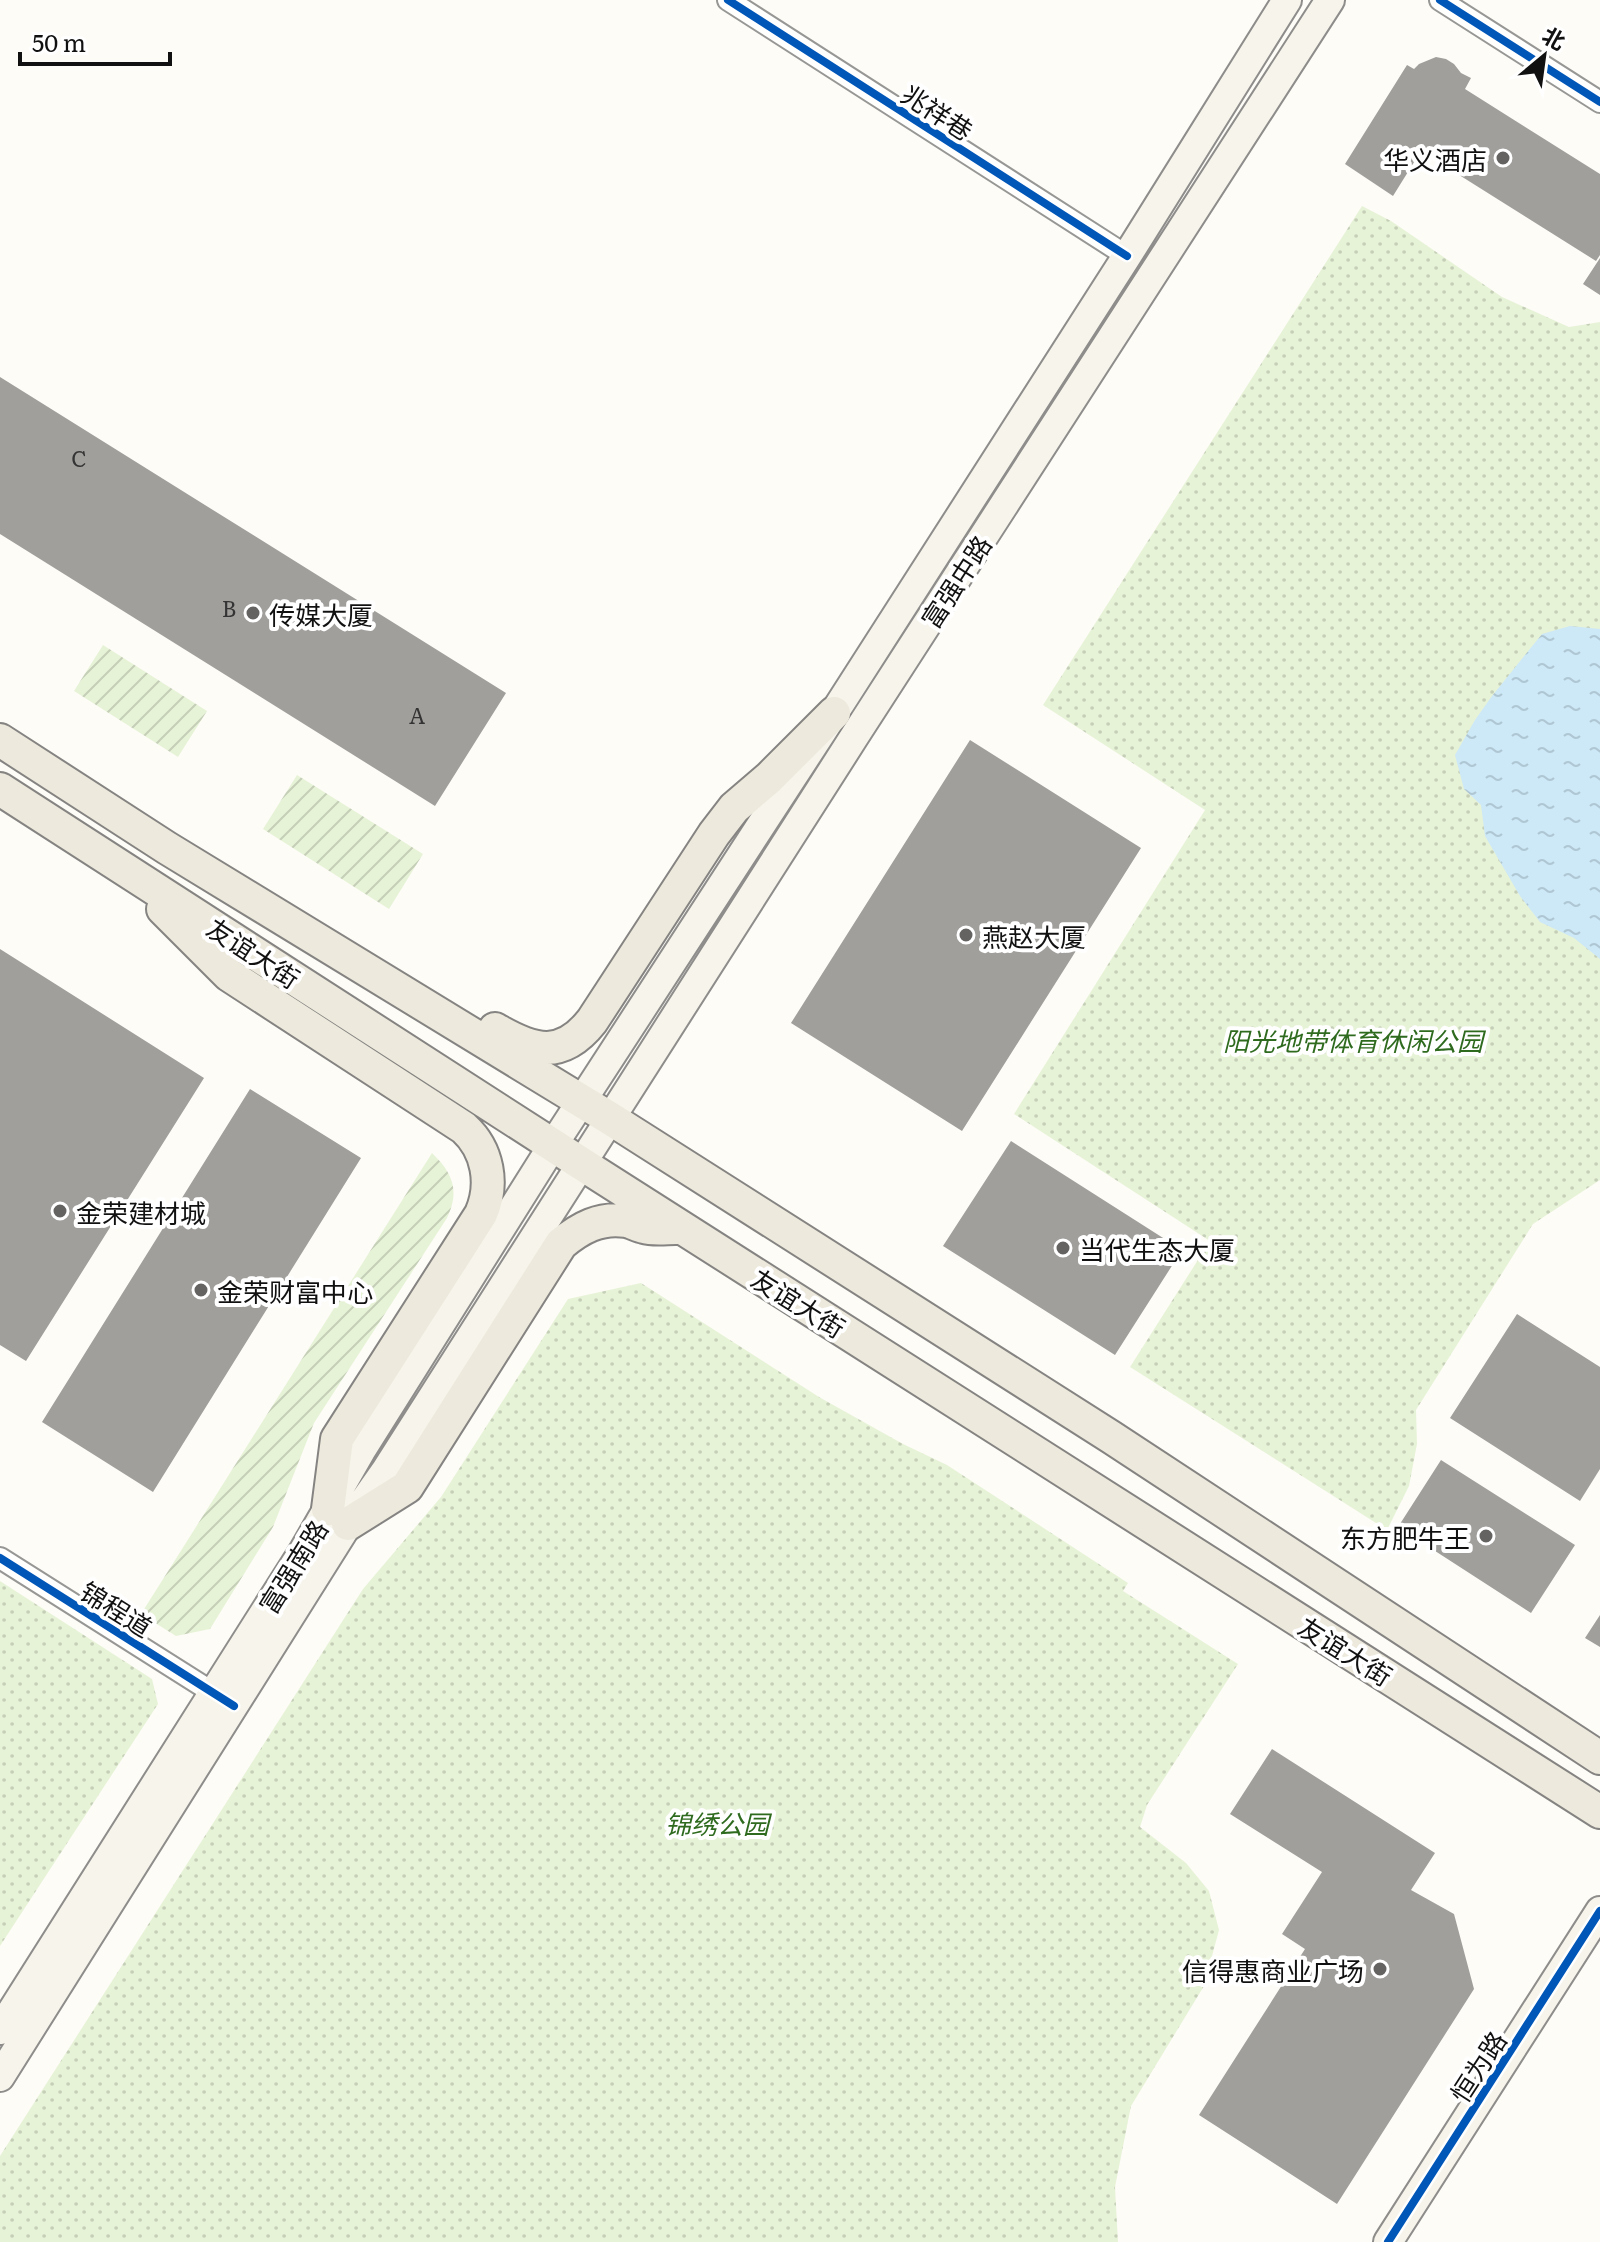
<svg xmlns="http://www.w3.org/2000/svg" width="1600" height="2242" viewBox="0 0 1600 2242" font-family="Literata,'Noto Sans SC',serif">
<defs>
<pattern id="grass-dots" width="8" height="8" patternUnits="userSpaceOnUse" patternTransform="scale(2)"><rect width="8" height="8" fill="#e7f3d7"/><path d="M2 2h.1M6 6h.1" fill="none" stroke="#c5cfb8" stroke-width="1.8" stroke-linecap="round"/></pattern>
<pattern id="garden-furrows" width="10" height="10" patternUnits="userSpaceOnUse" patternTransform="scale(2)"><rect width="10" height="10" fill="#e7f3d7"/><path d="M-1 1l2-2M0 10L10 0M9 11l2-2" fill="none" stroke="#c5cfb8"/></pattern>
<pattern id="water-ripples" width="26" height="14" patternUnits="userSpaceOnUse" patternTransform="scale(2)"><rect width="26" height="14" fill="#cde8f7"/><path d="M2 4q2-2 4 0t4 0M15 11q2-2 4 0t4 0" fill="none" stroke="#afc6d3"/></pattern>
</defs>
<rect width="100%" height="100%" fill="#fdfcf7"/>
<!-- grass -->
<path fill="url(#grass-dots)" d="M1362 206 1391 221 1502 297 1569 327 1600 322V1180L1533 1224 1416 1410 1417 1444 1409 1486 1387 1530 1130 1367 1210 1241 1014 1114 1205 810 1043 705Z
M641 1283 819 1397 903 1444 947 1465 1128 1583 1123 1591 1238 1664 1147 1805 1140 1827 1186 1863 1209 1891 1219 1930 1204 1986 1131 2106 1115 2187 1118 2242H0V2156L363 1589 441 1497 568 1299Z
M0 1581 152 1679 158 1704 0 1946Z"/>
<!-- garden -->
<path fill="url(#garden-furrows)" d="M103 645 207 711 178 757 74 691Z
M297 775 423 854 389 909 263 829Z
M432 1153C453 1173 460 1191 447 1218L314 1423 273 1527 210 1629 176 1636 141 1614Z"/>
<!-- water -->
<path fill="url(#water-ripples)" d="M1570 626 1600 629V959L1574 938 1540 922 1520 896 1485 836 1481 805 1464 789 1455 755 1475 720 1492 696 1542 634Z"/>
<!-- building -->
<path fill="#a19f9c" d="M1436 57 1446 59 1454 64 1461 73 1471 78 1465 89 1600 174V255L1596 261 1421 151 1393 196 1345 164 1407 65 1414 69 1419 64Z
M1600 258V295L1583 284Z
M0 377 506 693 435 806 0 534Z
M970 740 1141 848 962 1131 791 1023Z
M0 949 204 1078 26 1361 0 1345Z
M250 1089 361 1158 153 1492 42 1422Z
M1011 1141 1182 1250 1115 1355 943 1246Z
M1517 1314 1600 1367V1469L1580 1501 1450 1418Z
M1441 1460 1575 1545 1531 1613 1398 1527Z
M1600 1615V1647L1585 1638Z
M1272 1749 1435 1853 1411 1890 1454 1914 1474 1989 1337 2204 1199 2115 1305 1949 1282 1934 1322 1872 1230 1814Z"/>
<g fill="none" stroke-linecap="round" stroke-linejoin="round">
<defs>
<path id="street" d="M728 0 1127 256
M1440 0 1600 102
M0 1558 223 1699"/>
<path id="secondary" d="M0 2030 304 1550 362 1449 553 1145 834 713 1127 256 1287 0
M0 2077 348 1524 386 1470 854 737 1330 0
M1388 2242 1600 1911"/>
<path id="primary" d="M0 740 167 848 611 1119 1111 1437 1600 1758
M0 789 582 1164 1600 1812
M163 909 229 975 464 1128C488 1150 494 1184 481 1214L337 1439 328 1509
M495 1029C534 1052 562 1059 592 1021L714 834 734 808 769 778 834 713
M348 1524 407 1487 561 1244C580 1228 600 1217 626 1221 632 1222 638 1226 644 1227 654 1230 666 1228 676 1228"/>
</defs>
<!-- street casing -->
<use href="#street" stroke="#979795" stroke-width="24"/>
<!-- secondary casing -->
<use href="#secondary" stroke="#8e8d8b" stroke-width="32"/>
<!-- primary casing -->
<use href="#primary" stroke="#858482" stroke-width="36"/>
<!-- street -->
<use href="#street" stroke="#fffffe" stroke-width="20"/>
<!-- secondary -->
<use href="#secondary" stroke="#f6f4eb" stroke-width="28"/>
<!-- primary -->
<use href="#primary" stroke="#ede9dc" stroke-width="32"/>
<defs>
<path id="cycleway" d="M728 0 1127 256
M1440 0 1600 102
M0 1558 234 1706
M1388 2242 1600 1911"/>
</defs>
<!-- cycleway casing -->
<use href="#cycleway" stroke="#fff" stroke-width="13"/>
<!-- cycleway -->
<use href="#cycleway" stroke="#0057b8" stroke-width="8"/>
</g>
<!-- markers -->
<g fill="#646362" stroke="#fff" stroke-width="3">
<circle cx="1503" cy="158" r="8"/>
<circle cx="253" cy="613" r="8"/>
<circle cx="966" cy="935" r="8"/>
<circle cx="60" cy="1211" r="8"/>
<circle cx="1063" cy="1248" r="8"/>
<circle cx="201" cy="1290" r="8"/>
<circle cx="1486" cy="1536" r="8"/>
<circle cx="1380" cy="1969" r="8"/>
</g>
<g text-anchor="middle" dominant-baseline="central" stroke-width="8" stroke-linejoin="round" paint-order="stroke">
<!-- number labels -->
<g font-size="22" fill="#353434">
<text x="79" y="457">C</text>
<text x="229" y="607">B</text>
<text x="417" y="714">A</text>
</g>
<!-- street labels -->
<g font-size="26" fill="#111" stroke="#fff">
<text transform="translate(938 111) rotate(33)">兆祥巷</text>
<text transform="translate(955 581) rotate(-57)">富强中路</text>
<text transform="translate(254 952) rotate(33)">友谊大街</text>
<text transform="translate(799 1302) rotate(32)">友谊大街</text>
<text transform="translate(292 1566) rotate(-58)">富强南路</text>
<text transform="translate(117 1608) rotate(32)">锦程道</text>
<text transform="translate(1346 1650) rotate(32)">友谊大街</text>
<text transform="translate(1477 2066) rotate(-57)">恒为路</text>
</g>
<!-- poi labels -->
<g font-size="26" fill="#111" stroke="#fff" text-anchor="start">
<text x="1487" y="158" text-anchor="end">华义酒店</text>
<text x="269" y="613">传媒大厦</text>
<text x="982" y="935">燕赵大厦</text>
<text x="76" y="1211">金荣建材城</text>
<text x="1079" y="1248">当代生态大厦</text>
<text x="217" y="1290">金荣财富中心</text>
<text x="1470" y="1536" text-anchor="end">东方肥牛王</text>
<text x="1364" y="1969" text-anchor="end">信得惠商业广场</text>
</g>
<!-- park labels -->
<g font-size="26" font-style="italic" fill="#2f6b1f" stroke="#fff">
<text x="1353" y="1039">阳光地带体育休闲公园</text>
<text x="717" y="1822">锦绣公园</text>
</g>
</g>
<!-- north arrow -->
<g transform="translate(1544 56) rotate(29)" stroke="#ffffff" stroke-width="6" paint-order="stroke">
<path d="M0-6L14 30L0 20L-14 30Z" fill="#111111"/>
<text y="-12" font-size="22" font-weight="bold" text-anchor="middle" fill="#111111">北</text>
</g>
<!-- scale -->
<path d="M20 52v12h150v-12" fill="none" stroke="#111111" stroke-width="4"/>
<text x="32" y="52" font-size="24" fill="#111111" stroke="#ffffff" stroke-width="6" paint-order="stroke">50 m</text>
</svg>
